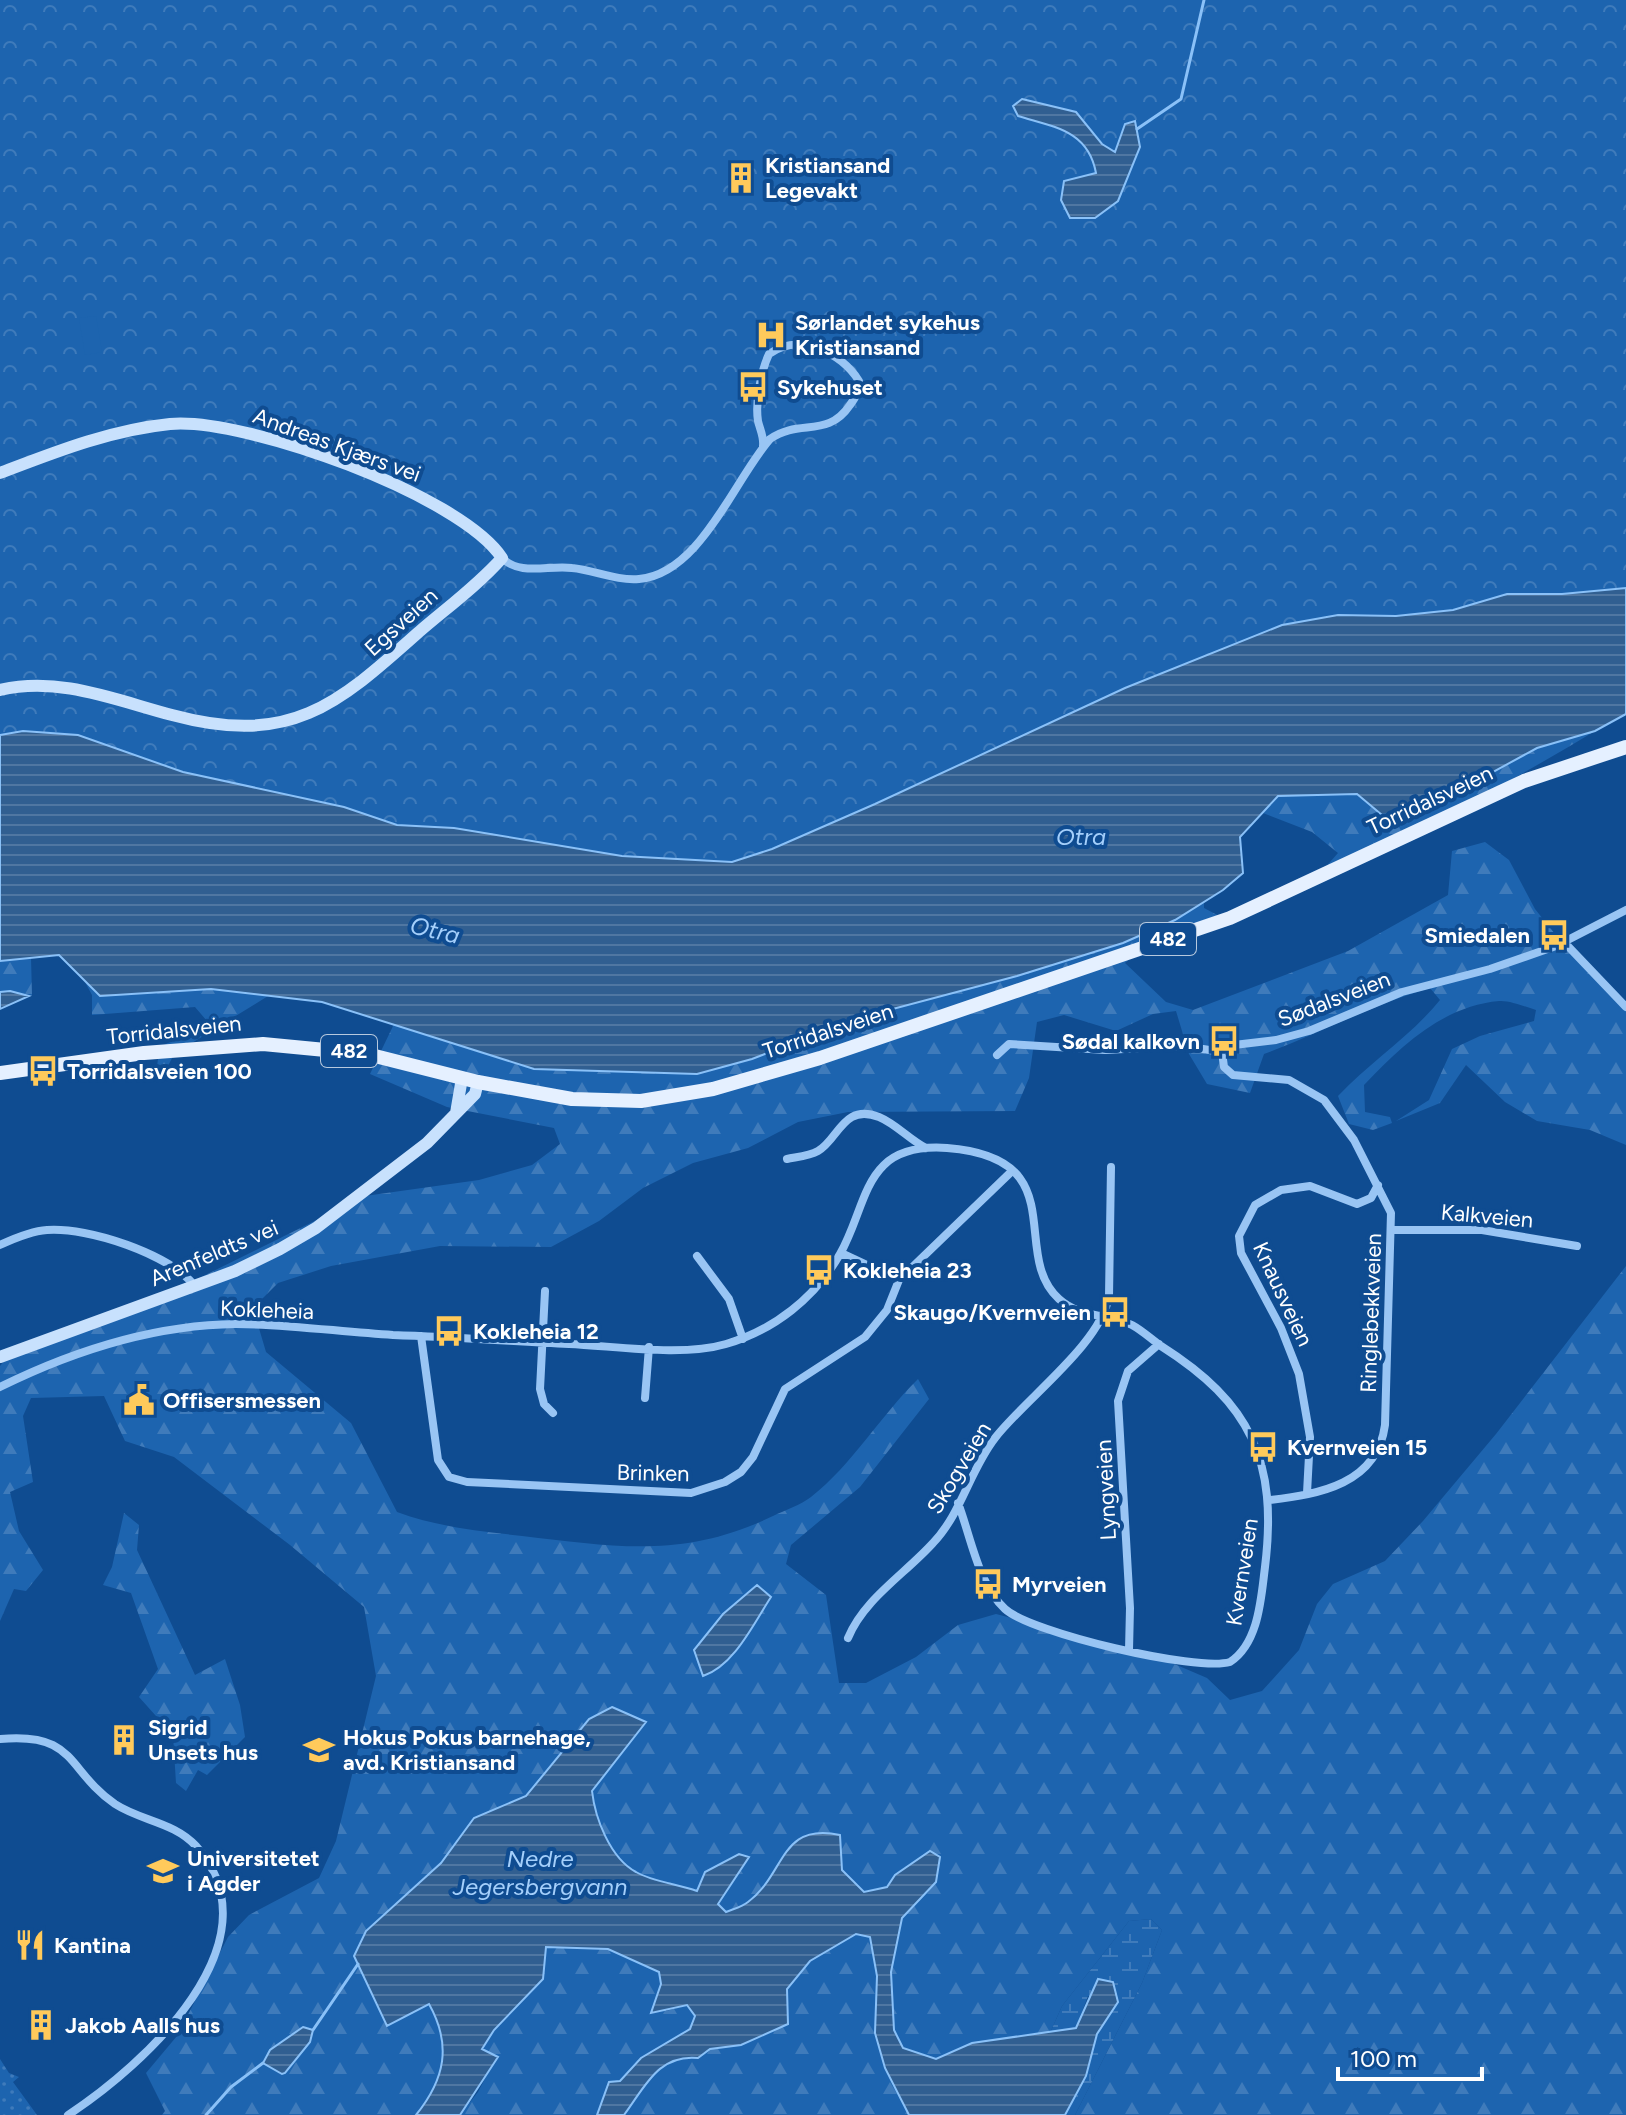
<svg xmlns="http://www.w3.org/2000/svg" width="1626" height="2115" viewBox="0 0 1626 2115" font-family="Figtree,sans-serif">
<defs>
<pattern id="grass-dots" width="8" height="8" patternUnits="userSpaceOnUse" patternTransform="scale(2)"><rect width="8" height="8" fill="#1d64af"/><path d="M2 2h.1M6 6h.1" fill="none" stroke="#3f7bbb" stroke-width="1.8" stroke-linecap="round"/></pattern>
<pattern id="forest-firs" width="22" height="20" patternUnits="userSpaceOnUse" patternTransform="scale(2)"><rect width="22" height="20" fill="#1d64af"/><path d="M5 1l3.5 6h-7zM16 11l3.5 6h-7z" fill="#3f7bbb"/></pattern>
<pattern id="wetland-marsh" width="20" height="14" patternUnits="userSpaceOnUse" patternTransform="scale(2)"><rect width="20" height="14" fill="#1d64af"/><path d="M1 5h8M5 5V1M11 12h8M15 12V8" fill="none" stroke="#3f7bbb"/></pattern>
<pattern id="park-crowns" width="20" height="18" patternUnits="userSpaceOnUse" patternTransform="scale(2)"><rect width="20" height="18" fill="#1d64af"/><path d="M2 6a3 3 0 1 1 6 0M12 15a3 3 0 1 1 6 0" fill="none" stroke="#3f7bbb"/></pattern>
<pattern id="water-rules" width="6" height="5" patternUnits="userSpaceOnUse" patternTransform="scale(2)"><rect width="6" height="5" fill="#315f91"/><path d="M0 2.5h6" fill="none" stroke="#5077a2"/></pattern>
</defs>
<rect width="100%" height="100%" fill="#0f4c91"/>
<!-- grass -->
<path fill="url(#grass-dots)" d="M0 2059 9 2073 19 2077 13 2082 37 2115H0Z"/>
<!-- forest -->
<path fill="url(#forest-firs)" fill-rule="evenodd" d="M1595 731C1449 819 1296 895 1136 953L1125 963 1166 1002 1193 1010 1348 951 1448 895 1452 851 1485 842 1509 860 1535 909 1571 954 1626 1010V1145L1590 1130 1537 1121 1505 1102 1466 1065 1440 1103 1396 1121 1429 1100 1452 1049 1480 1036 1534 1021 1536 1010C1525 1007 1510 1000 1499 1001 1443 1006 1401 1046 1364 1085L1365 1112 1390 1117 1392 1123 1373 1130 1349 1124 1338 1096C1371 1061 1410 1037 1440 1000L1430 988C1372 1005 1320 1033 1264 1054L1250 1093 1207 1084 1189 1054 1176 1011 1153 1014 1116 1031 1064 1015 1037 1022 1029 1078 1015 1111 848 1112 798 1122 748 1148 693 1163 643 1188 599 1221 551 1247 440 1246 331 1266 278 1283 253 1308 266 1352 351 1423 397 1512C438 1527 479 1531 522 1536 617 1547 684 1559 773 1516 785 1510 801 1505 811 1497 852 1465 881 1415 918 1379L929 1399 860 1487 791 1545 786 1564 826 1595 839 1683H866L916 1657 958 1625 996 1614 1158 1657 1207 1678 1230 1700 1262 1691 1299 1650 1317 1604 1333 1584 1385 1561 1423 1521 1496 1434 1626 1266V2115H1075L1142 1983 1162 1930 1151 1919 1129 1921 1062 2006 1050 2033 972 2043 936 2059 903 2048 894 2030 891 1972 902 1918 936 1882 940 1857 930 1851 895 1875 887 1887 864 1892 842 1870 840 1835C779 1822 786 1874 748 1902 742 1907 732 1909 725 1913L718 1905 748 1857 739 1854 705 1872 697 1891C678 1884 654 1882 636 1872 610 1858 595 1818 592 1791L645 1722 612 1708 588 1719 526 1796 474 1818 441 1863 366 1931 354 1956 387 2026 429 2004C450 2046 446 2078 416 2115H162L165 2111 146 2073 177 2036 228 1937 249 1915 319 1878 336 1841 376 1676 364 1607 290 1545 174 1457 125 1441 104 1396 31 1398 23 1416 33 1482 10 1492 19 1531 43 1570 26 1591 14 1589 0 1621V1366L5 1360 163 1296 365 1196 479 1180 532 1165 560 1144 554 1128 447 1107 370 1074 394 1024 534 1069 697 1074 752 1059 855 1019 1017 976 1123 943 1204 902V908L1221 917 1316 878 1338 853 1312 832 1263 813 1278 796 1357 794 1383 815 1438 802 1537 748ZM757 1585 771 1597C754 1623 734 1666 703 1675L694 1649 723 1614ZM303 2027 313 2029 309 2042 286 2072 281 2074 263 2063 270 2050Z
M31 958 32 995 0 992V961Z
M85 982 100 996 211 989 268 996 174 1054 168 1066 157 1068 159 1048 207 1021 195 1007 92 1015V995Z
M124 1513 139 1525 137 1550 195 1675 225 1659 240 1705 245 1737 207 1775 198 1770 186 1791 176 1783 173 1735 139 1697 158 1669 131 1593 103 1585 112 1567Z
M856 1934 870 1937 877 1976 875 2033 885 2068 909 2115H624C644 2087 659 2055 698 2058L710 2049 741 2045 810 1961Z
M546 1947 608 1949 659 1972 666 2011 688 2005 695 2016 690 2029 641 2058 620 2081 609 2082 597 2115H460L478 2092 497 2056 482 2050 493 2030 543 1979Z"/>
<!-- wetland -->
<path fill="url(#wetland-marsh)" d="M1151 1919 1162 1930 1142 1983 1075 2115H1065L1086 2076 1097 2034 1118 2002 1088 1996 1076 2028 1050 2033 1062 2006 1129 1921Z"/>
<!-- park -->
<path fill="url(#park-crowns)" d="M0 0H1626V625L767 903 0 819Z"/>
<!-- pitch -->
<path fill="#1d64af" d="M96 316 102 352 85 355 79 318Z"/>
<!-- water -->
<path fill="url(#water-rules)" stroke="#8ac1f8" stroke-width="2" d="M1022 99 1076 112 1102 144 1115 152 1125 124 1135 121 1140 147 1118 201 1095 218H1070L1061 200 1064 181 1096 173C1088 130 1054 127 1018 116L1013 106Z
M1626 588V714L1595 731 1537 748 1438 802 1382 815 1357 794 1278 796 1240 837 1243 873 1223 890 1175 920 1123 943 1017 976 855 1019 752 1059 697 1074 534 1069 322 1002 211 989 100 996 59 955 0 961V735L23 731 78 735 183 772 344 807 397 825 454 828 622 856 732 862 772 849 875 804 1125 688 1282 625 1338 615 1396 616 1453 610 1507 594H1562Z
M10 991 29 996 0 1009V992Z
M757 1585 771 1597C754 1623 734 1666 703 1676L694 1650 723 1614Z
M612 1707 646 1722 592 1791C595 1818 610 1858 636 1872 653 1882 678 1884 697 1891L705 1872 739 1854 749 1857 718 1904 726 1912C733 1909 742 1907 748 1902 786 1874 779 1822 840 1835L842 1870 864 1892 887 1887 895 1875 930 1851 940 1857 936 1882 902 1918 891 1972 894 2030 903 2048 936 2059 972 2043 1076 2028 1098 1979 1113 1982 1118 2002 1097 2034 1086 2076 1065 2115H909L885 2068 875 2033 877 1976 870 1937 856 1934 810 1961 787 1989 788 2024 741 2045 710 2049 698 2058C658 2054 645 2087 624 2115H597L609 2082 620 2081 641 2058 690 2029 695 2016 687 2005 651 2013 661 1984 659 1972 608 1949 546 1947 543 1979 494 2030 482 2049 498 2057 460 2115H416C445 2079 452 2045 429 2004L387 2026 354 1956 366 1931 441 1863 474 1818 526 1796 589 1719Z
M303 2027 313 2030 310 2042 285 2073 282 2074 263 2063 270 2050Z"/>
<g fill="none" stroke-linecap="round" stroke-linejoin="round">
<!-- stream -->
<path stroke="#8ac1f8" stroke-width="3" d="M1137 129 1181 99 1204 0
M313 2030 358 1964
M206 2115 231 2087 263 2063"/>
<!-- street -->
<path stroke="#99c5f4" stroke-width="8" d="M502 558C520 576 548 565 572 568 594 570 616 581 639 579 700 574 734 480 770 439 800 418 827 439 850 405 856 397 859 391 859 381 841 352 799 332 769 354 761 371 755 402 758 421 760 430 764 436 763 446
M1564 942 1626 1007
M1222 1052 1224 1067 1233 1075 1289 1080 1324 1100 1354 1140 1391 1213 1385 1425C1377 1484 1320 1494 1270 1500
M997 1055 1009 1044 1105 1050 1184 1046 1222 1052 1234 1045 1276 1040 1309 1031 1402 992 1490 969 1556 946 1626 910
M787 1159C796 1157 809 1156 818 1151 839 1139 843 1103 879 1117 896 1124 910 1140 926 1148
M1392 1230H1482L1577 1246
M0 1245C15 1238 31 1231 47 1230 89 1227 169 1254 195 1286
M841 1253 899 1280
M697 1256 729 1299 743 1339
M545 1291 540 1389 544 1404 553 1413
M421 1336 438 1460 449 1477 467 1482 691 1493 725 1482 741 1472 753 1457 785 1389 865 1337 887 1310 899 1280 1011 1172
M0 1387C73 1351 154 1325 236 1324 288 1324 341 1332 393 1335 452 1337 510 1341 569 1344 615 1346 682 1357 726 1344 774 1330 815 1298 840 1254 869 1203 862 1142 947 1148 1076 1158 1008 1253 1059 1299 1081 1319 1108 1313 1132 1325 1143 1331 1151 1339 1161 1346 1251 1403 1278 1461 1265 1567 1261 1598 1259 1643 1230 1662 1197 1672 1031 1633 1005 1609 978 1584 971 1537 958 1503
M645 1398 649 1347
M1307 1493 1310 1437 1299 1374 1281 1328 1241 1253 1239 1236 1255 1205 1281 1190 1310 1186 1357 1204 1371 1198 1378 1185
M848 1638C864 1599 905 1574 933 1543 961 1514 970 1470 995 1438 1025 1399 1101 1344 1109 1296L1111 1167
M1129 1650 1130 1608 1118 1401 1128 1371 1159 1344
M0 1739C77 1732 66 1770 115 1804 141 1821 174 1822 196 1846 281 1942 143 2066 68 2115"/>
<!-- secondary -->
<path stroke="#c8e1fd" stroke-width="12" d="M0 473C55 452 110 430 170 424 244 417 461 495 502 558 478 585 448 607 420 631 337 705 291 747 172 715 115 700 59 676 0 690
M456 1113 462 1078
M0 1357 235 1271 280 1249 316 1228 427 1143 475 1094 478 1082"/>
<!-- primary -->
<path stroke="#e5f0ff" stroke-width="14" d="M0 1073 144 1053 263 1044 367 1054 478 1082 572 1099 641 1101 713 1089 820 1058 1230 918 1524 781 1626 747"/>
</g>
<!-- icons -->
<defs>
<symbol id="building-bare" viewBox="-9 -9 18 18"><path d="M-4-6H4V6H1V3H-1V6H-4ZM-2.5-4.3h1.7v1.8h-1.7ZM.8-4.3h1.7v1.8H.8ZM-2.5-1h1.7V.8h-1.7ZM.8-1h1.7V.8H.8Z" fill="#ffca5b" stroke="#0f4c91" stroke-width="2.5" paint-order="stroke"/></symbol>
<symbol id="hospital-bare" viewBox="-9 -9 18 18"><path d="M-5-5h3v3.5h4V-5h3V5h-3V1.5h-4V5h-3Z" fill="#ffca5b" stroke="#0f4c91" stroke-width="2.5" paint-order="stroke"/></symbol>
<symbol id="bus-bare" viewBox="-9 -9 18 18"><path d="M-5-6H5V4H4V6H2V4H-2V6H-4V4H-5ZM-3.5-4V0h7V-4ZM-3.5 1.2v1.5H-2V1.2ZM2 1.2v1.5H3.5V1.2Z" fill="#ffca5b" stroke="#0f4c91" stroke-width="2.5" paint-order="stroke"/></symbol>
<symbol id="civic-bare" viewBox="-9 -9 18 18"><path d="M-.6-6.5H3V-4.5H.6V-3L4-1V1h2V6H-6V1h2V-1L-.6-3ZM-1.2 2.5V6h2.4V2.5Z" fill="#ffca5b" stroke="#0f4c91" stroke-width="2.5" paint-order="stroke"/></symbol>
<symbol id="school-bare" viewBox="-9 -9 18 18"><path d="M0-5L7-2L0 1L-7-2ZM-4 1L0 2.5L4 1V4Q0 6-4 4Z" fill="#ffca5b" stroke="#0f4c91" stroke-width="2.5" paint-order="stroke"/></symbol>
<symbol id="university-bare" viewBox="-9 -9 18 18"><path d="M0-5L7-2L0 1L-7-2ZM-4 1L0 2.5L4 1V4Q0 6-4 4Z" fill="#ffca5b" stroke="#0f4c91" stroke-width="2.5" paint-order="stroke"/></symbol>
<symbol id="restaurant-bare" viewBox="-9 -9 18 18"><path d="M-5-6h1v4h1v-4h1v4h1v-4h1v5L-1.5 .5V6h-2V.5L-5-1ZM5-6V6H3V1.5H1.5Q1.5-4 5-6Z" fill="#ffca5b" stroke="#0f4c91" stroke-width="2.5" paint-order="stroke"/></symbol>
</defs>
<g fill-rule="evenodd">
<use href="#building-bare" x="719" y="156" width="44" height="44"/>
<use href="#hospital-bare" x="749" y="313" width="44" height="44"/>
<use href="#bus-bare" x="731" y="365" width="44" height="44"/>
<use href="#bus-bare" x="1532" y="913" width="44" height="44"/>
<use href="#bus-bare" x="1202" y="1019" width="44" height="44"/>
<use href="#bus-bare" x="21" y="1049" width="44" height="44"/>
<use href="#bus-bare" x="797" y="1248" width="44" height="44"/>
<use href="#bus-bare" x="1093" y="1290" width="44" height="44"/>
<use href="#bus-bare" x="427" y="1309" width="44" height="44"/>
<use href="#civic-bare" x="117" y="1378" width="44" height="44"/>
<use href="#bus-bare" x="1241" y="1425" width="44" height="44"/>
<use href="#bus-bare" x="966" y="1562" width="44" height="44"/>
<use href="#building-bare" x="102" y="1718" width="44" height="44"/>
<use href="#school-bare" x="297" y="1728" width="44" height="44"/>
<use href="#university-bare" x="141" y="1849" width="44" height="44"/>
<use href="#restaurant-bare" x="8" y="1923" width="44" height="44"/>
<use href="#building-bare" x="19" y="2003" width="44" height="44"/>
</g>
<g text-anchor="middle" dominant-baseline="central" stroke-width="8" stroke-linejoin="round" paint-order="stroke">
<!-- shield labels -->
<g fill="#0f4c91" stroke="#b7c9de" stroke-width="2">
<rect x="1140" y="923" width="56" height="32" rx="6"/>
<rect x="321" y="1035" width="56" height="32" rx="6"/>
</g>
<g font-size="20" font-weight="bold" fill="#fff">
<text x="1168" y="939">482</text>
<text x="349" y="1051">482</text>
</g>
<!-- poi labels -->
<g font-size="22" font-weight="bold" fill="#fff" stroke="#0f4c91" text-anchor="start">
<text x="765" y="165">Kristiansand<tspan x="765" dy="25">Legevakt</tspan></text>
<text x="795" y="322">Sørlandet sykehus<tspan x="795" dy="25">Kristiansand</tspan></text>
<text x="777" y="387">Sykehuset</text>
<text x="1530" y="935" text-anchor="end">Smiedalen</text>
<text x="1200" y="1041" text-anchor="end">Sødal kalkovn</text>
<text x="67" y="1071">Torridalsveien 100</text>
<text x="843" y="1270">Kokleheia 23</text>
<text x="1091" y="1312" text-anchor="end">Skaugo/Kvernveien</text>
<text x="473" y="1331">Kokleheia 12</text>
<text x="163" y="1400">Offisersmessen</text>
<text x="1287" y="1447">Kvernveien 15</text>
<text x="1012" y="1584">Myrveien</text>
<text x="148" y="1727">Sigrid<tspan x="148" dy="25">Unsets hus</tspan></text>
<text x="343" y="1737">Hokus Pokus barnehage,<tspan x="343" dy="25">avd. Kristiansand</tspan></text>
<text x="187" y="1858">Universitetet<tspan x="187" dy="25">i Agder</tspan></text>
<text x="54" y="1945">Kantina</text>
<text x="65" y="2025">Jakob Aalls hus</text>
</g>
<!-- street labels -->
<g font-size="22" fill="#fff" stroke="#0f4c91">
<text transform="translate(337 445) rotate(20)">Andreas Kjærs vei</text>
<text transform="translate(401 622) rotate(-42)">Egsveien</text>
<text transform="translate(1430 800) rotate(-25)">Torridalsveien</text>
<text transform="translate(1334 999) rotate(-21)">Sødalsveien</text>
<text transform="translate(174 1030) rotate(-6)">Torridalsveien</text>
<text transform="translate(828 1031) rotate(-18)">Torridalsveien</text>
<text transform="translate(1487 1216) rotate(5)">Kalkveien</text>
<text transform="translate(214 1253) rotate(-23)">Arenfeldts vei</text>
<text transform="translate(1283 1294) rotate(65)">Knausveien</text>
<text transform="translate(267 1310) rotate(2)">Kokleheia</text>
<text transform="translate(1371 1313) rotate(-88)">Ringlebekkveien</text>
<text transform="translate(959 1468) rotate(-59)">Skogveien</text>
<text transform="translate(653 1473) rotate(1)">Brinken</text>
<text transform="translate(1106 1490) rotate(-93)">Lyngveien</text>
<text transform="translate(1242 1572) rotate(-81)">Kvernveien</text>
</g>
<!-- water labels -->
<g font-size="24" font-style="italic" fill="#a4cffb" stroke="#0f4c91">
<text x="1081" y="836">Otra</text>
<text transform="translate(435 930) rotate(13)">Otra</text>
<text x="540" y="1858">Nedre<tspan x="540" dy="28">Jegersbergvann</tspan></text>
</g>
</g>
<!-- scale -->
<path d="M1338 2067v12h144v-12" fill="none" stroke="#ffffff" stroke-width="4"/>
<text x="1350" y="2067" font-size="24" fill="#ffffff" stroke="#0f4c91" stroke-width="6" paint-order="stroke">100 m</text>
</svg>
